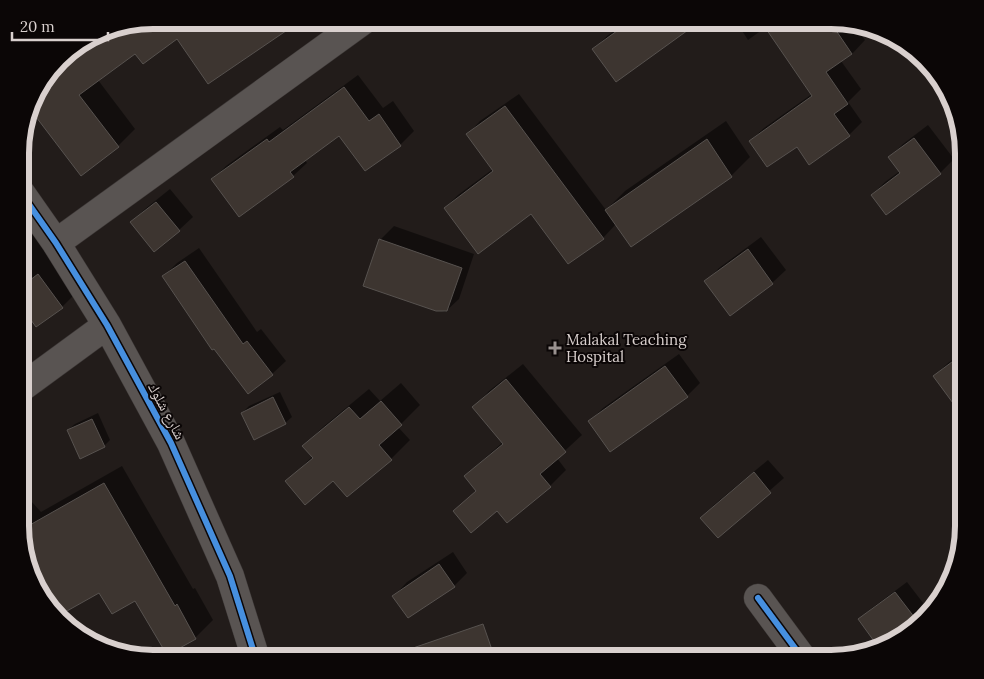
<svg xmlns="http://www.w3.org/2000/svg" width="984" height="679" viewBox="0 0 984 679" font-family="Lora,'Noto Naskh Arabic',serif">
<rect width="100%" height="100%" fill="#221c1a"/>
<!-- shadow -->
<path fill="#0007" d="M153 20 178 37 136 52 98 80 135 129 118 146 31 107 38 87 66 53 110 27Z
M628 20H696L594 49 607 36Z
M735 20H839L855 26 865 40 852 54 841 61 861 89 848 102 862 122 849 135 797 145 750 141 764 128 812 94 766 27 748 40Z
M358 75 383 108 393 101 414 131 400 145 365 169 340 134 305 160 307 163 293 176 239 215 213 179 226 166 280 127 283 130Z
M519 94 606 210 625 191 726 121 750 157 731 176 631 245 616 224 603 238 568 263 532 212 445 208 458 195 493 169 467 135 480 121Z
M928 125 954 159 940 173 886 213 872 195 885 182 900 171 890 157 903 144Z
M170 189 193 217 179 230 154 250 132 222 145 209Z
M21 204 84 285 62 307 21 304Z
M394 226 474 254 459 299 445 312 365 285 380 240Z
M761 237 786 270 772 283 730 314 706 282 719 268Z
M199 248 257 332 261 329 286 361 272 374 214 347 164 276 177 263Z
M964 351V392L934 376 948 363Z
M679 354 700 383 687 396 590 421 603 408Z
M523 364 582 435 557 458 566 470 550 486 497 509 454 511 477 490 465 476 503 442 473 408 489 391Z
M401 383 420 405 398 427 410 440 391 459 333 479 287 481 313 456 304 446 323 427 369 389 380 401Z
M280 392 292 417 285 423 242 413 249 406Z
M98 413 110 440 104 446 68 430 75 424Z
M768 460 784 478 718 536 702 518 715 504Z
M122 466 193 589 195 588 213 620 195 638 167 653 136 599 100 591 21 543V490L41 512Z
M453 552 467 573 454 586 394 596 407 582Z
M907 582 930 612 937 605V607L890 645 881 647 860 619 872 608Z"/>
<!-- building -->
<path fill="#3d3530" stroke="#57524f" d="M153 20H302L208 84 177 39 143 64 135 54 79 95 119 147 81 176 30 109 38 87 55 66 100 33 110 27Z
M632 20H702L616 82 592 49Z
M760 20H829L852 54 826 72 848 104 834 114 850 136 809 165 797 147 767 167 749 141 812 96Z
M344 87 369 121 379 114 401 146 365 171 339 136 290 172 294 177 239 217 211 179 267 139 269 142Z
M505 106 604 239 568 264 531 214 478 254 444 208 493 171 466 134Z
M914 138 941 174 886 215 871 195 900 173 888 157Z
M707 139 732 177 631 247 605 210Z
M156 202 180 231 154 252 130 222Z
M379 239 462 268 447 311H436L363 286Z
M748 249 773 284 730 316 704 281Z
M185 261 243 344 247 341 273 375 248 394 214 349 212 350 162 276Z
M38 274 63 308 36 327 21 306V287Z
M964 353V418L933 376Z
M665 366 688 397 610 452 588 421Z
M506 379 566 452 540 474 551 487 507 523 497 511 471 533 453 511 476 491 464 476 503 444 472 407Z
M273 397 286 424 254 440 241 413Z
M381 401 402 425 379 445 392 460 347 497 333 481 305 505 285 481 313 458 302 446 349 407 360 419Z
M92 419 105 447 80 459 67 430Z
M754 472 771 493 718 538 700 518Z
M104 483 175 606 177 604 196 639 167 655 135 601 112 614 99 593 58 616 38 593 21 543V530Z
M439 564 455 587 408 618 392 596Z
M895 592 918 622 890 645 879 648 858 619Z
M483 624 491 647 454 659H416L413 648Z"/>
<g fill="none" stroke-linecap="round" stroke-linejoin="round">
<defs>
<path id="minor" d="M21 193 56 243 107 325 171 443 230 576 256 659
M56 243 364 20
M21 388 107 325
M758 598 803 659"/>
</defs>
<!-- minor casing -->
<use href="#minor" stroke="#3c3736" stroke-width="29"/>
<!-- minor -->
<use href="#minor" stroke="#595452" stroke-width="28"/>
<defs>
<path id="cycleway" d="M21 193 56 243 107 325 171 443 230 576 256 659
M758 598 803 659"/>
</defs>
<!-- cycleway casing -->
<use href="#cycleway" stroke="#0b0606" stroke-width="9"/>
<!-- cycleway -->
<use href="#cycleway" stroke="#468fdf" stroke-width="6"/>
</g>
<!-- markers -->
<path fill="#99918f" stroke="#0b0606" stroke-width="2" d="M552.5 340.5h5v5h5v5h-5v5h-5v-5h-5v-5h5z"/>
<g text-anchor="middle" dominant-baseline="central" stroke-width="4" stroke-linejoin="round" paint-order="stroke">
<!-- poi labels -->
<g font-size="15" fill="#d9d0ce" stroke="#0b0606" text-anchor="start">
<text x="566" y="339">Malakal Teaching<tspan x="566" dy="17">Hospital</tspan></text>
</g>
<!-- street labels -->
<g font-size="15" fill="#d9d0ce" stroke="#0b0606">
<text transform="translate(167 411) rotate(62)">شارع شلوك</text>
</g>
</g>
<!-- crop -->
<path d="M0 0H984V679H0ZM153 29H831A124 124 0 0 1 955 153V526A124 124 0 0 1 831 650H153A124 124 0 0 1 29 526V153A124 124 0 0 1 153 29Z" fill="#0b0606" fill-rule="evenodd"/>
<path fill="none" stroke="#d9d0ce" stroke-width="6" d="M153 29H831A124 124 0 0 1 955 153V526A124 124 0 0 1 831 650H153A124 124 0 0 1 29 526V153A124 124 0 0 1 153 29Z"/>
<!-- scale -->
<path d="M12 32v8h96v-8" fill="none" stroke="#d9d0ce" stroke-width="2.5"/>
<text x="20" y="32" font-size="15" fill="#d9d0ce" stroke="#0b0606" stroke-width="4" paint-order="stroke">20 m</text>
</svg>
